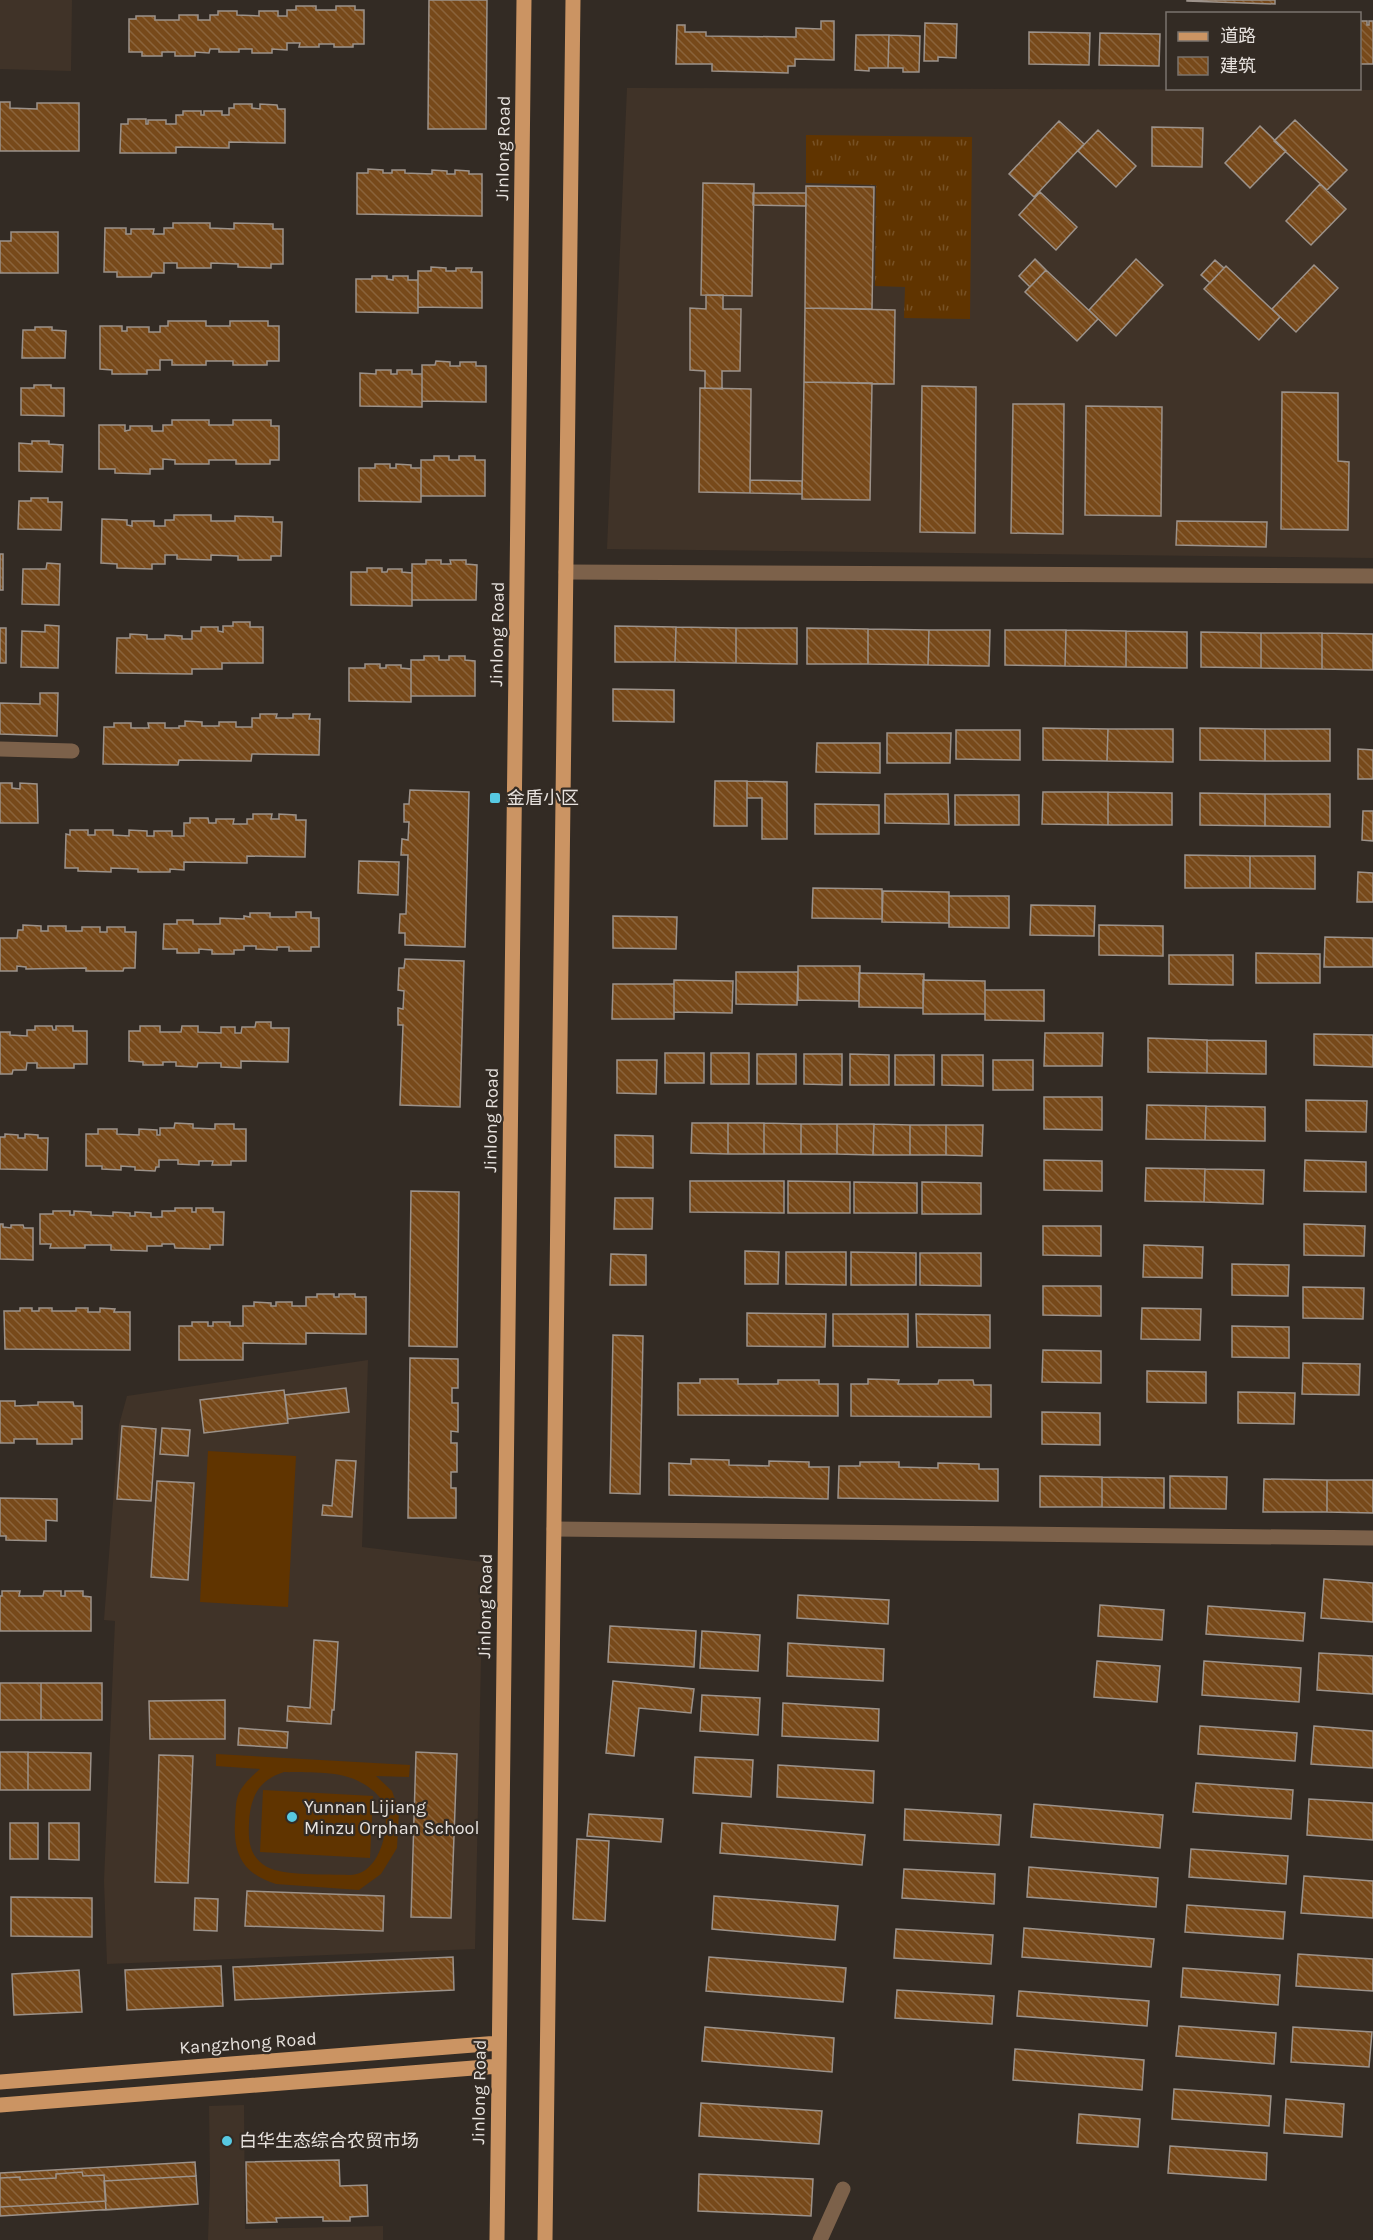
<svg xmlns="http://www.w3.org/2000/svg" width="1373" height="2240" viewBox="0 0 1373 2240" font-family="Karla,'Noto Sans SC',sans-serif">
<defs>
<pattern id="grass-tufts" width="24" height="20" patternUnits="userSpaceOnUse" patternTransform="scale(1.5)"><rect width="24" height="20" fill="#603400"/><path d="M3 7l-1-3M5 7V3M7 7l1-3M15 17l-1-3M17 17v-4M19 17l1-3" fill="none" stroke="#775125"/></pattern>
<pattern id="building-back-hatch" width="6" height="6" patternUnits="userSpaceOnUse" patternTransform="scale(1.5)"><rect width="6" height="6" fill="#77491a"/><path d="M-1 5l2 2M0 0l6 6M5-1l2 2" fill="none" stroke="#8a633b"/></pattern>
</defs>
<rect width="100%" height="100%" fill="#332b24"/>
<!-- built -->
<path fill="#403328" d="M0 0H72L71 71 0 69Z
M627 88 1373 90V558L607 549Z
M368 1360 362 1547 483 1562 475 1949 107 1964 104 1881 115 1621 104 1620 119 1425 127 1396Z
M244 2105 245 2229 383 2226V2240H208L210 2177 209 2106Z"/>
<!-- grass -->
<path fill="url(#grass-tufts)" d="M806 135 972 137 970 319 904 318 905 287 875 286 876 185 806 183Z"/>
<!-- pitch -->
<path fill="#603400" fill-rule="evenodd" d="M208 1451 296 1456 288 1607 200 1602Z
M216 1754 410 1765 409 1777 376 1776 392 1791 399 1811 397 1848 381 1874 359 1890 276 1884C243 1874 233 1854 235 1821 236 1811 235 1802 239 1793 244 1783 252 1776 260 1769L216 1766ZM284 1772C307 1773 339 1770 360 1782 368 1786 376 1792 381 1799 394 1822 380 1877 349 1875 328 1874 284 1876 267 1867 250 1857 248 1842 249 1824 250 1798 258 1780 284 1772Z
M263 1790 373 1796 370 1858 260 1852Z"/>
<!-- building -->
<path fill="url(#building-back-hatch)" stroke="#9c928a" stroke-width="1.5" d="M429 0H487L486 129H428Z
M1187 0H1275V4L1187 1Z
M296 6H316V10H336V6H355V10H364V44H353V47H334V44H319V47H299L300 43H287V50L272 49V53H252V49H239V52H219V49H210L209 53 195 52V56H175V52H162V56H142V52H129V19H136V16H155V20H179V15H198V20H210V15H218V11H237V15L259 16V11H278V16H287V10H296Z
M821 21H834V60L795 59V66H788V73L712 71V64H676L677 25H685V32H706V36L796 37V28L821 29Z
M1360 21H1367V25H1369V21H1373V64H1360Z
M925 23 957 24 956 58 938 57V61H924Z
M1029 32 1090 33 1089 65 1029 64Z
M1100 33 1160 34 1159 66 1099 65Z
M856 35H889L888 68H869V71L855 70Z
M889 35 920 36 919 72H903V68H888Z
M0 102H10V108L37 109V103H79V151H0Z
M234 104H252V108L260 109V104L277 105 278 109H285V143L229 142V148L176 147V153H120L121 124H128V119H146V124H148V120H166V124H176V115H183V111H201V115H204V111H222V115H229V108H234Z
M1295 120 1347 170 1327 190 1274 141Z
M1059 121 1084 144 1034 197 1009 174Z
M1260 126 1286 151 1250 188 1225 163Z
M1152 127 1203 128 1202 167 1152 166Z
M1098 130 1136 166 1116 187 1078 151Z
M368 169 383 170V173H392V170H405V173L432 174V170L447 171V174H455V170L469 171V174H482V216L357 214V173H368Z
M703 183 754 184 752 296 701 295Z
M1320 184 1346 209 1311 245 1286 221Z
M806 186 874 187 872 309 805 308Z
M1040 192 1077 227 1056 250 1019 215Z
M753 193H806V206L753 205Z
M173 223H210V228L234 229V223L273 224V229H283V264H271V268L238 267V264L211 263V268H177V263H164V273H152L151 277H117V272H104L105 228H126V234H131V229H154L153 234H164V228H173Z
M11 232H58V273H0V241H11Z
M1035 259 1046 270 1030 287 1019 276Z
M1136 259 1163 285 1116 336 1089 310Z
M1215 260 1224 268 1210 283 1201 275Z
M1314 265 1338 288 1296 332 1272 309Z
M1226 266 1280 317 1259 340 1204 289Z
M431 267 446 268V271H456V268H472L471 272H482V308L418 307V271H431Z
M1046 270 1098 319 1077 341 1025 292Z
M372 276H387V279L393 280V276H408V280H418V313L356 312V279H372Z
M706 295H723V309H741L740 371H722V389L705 388V371L690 370V308L706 309Z
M805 308 895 310 894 384 804 382Z
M168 321H206V326H230V321H268V326H279V361H267V365H233V361H206V365H172V360H160V370H147V374H112V370L100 369V326H122V331H127V327H149V332H160V326H168Z
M35 327H52V330L66 331 65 358H22L23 330H35Z
M436 361 450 362V366H460V362H476V366H486V402L422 401V365H435Z
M376 370H391V374H397V370H412V374H422V407L360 406V373L376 374Z
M804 382 872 383 870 500 802 499Z
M34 385H51V388H64V416L21 415V388H34Z
M922 386 976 387 975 533 920 532Z
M700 388 751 389 750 493 699 492Z
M1282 392 1338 393V461L1349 462 1348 530 1281 529Z
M1013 404H1064L1063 534 1011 533Z
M1086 406 1162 407 1161 516 1085 515Z
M172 420H209V425H233V420H271V426H279V460H270V464H236V460H209V464H175V460L163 459V469H150V474L115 473V469H99V425H125V431L130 430V426H152V431H163V425H172Z
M32 441H49V444L63 445 62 472 19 471V443L32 444Z
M434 456H449V460H459V456H475V460H485V496H421V460H434Z
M375 464H390V468H396V464L411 465V468H421V502L359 501V468H375Z
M750 480 802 481V494L750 493Z
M31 498H48V502H62L61 530 18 529 19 501H31Z
M174 515H211V521H235V516L273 517V522H282L281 556H271V560H238V556L211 555V560L177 559V555H165V564H152V569L117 568V564L101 563 102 519 127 520V525L132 526V521H154V526H165V520H174Z
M1177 521 1267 522 1266 547 1176 545Z
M0 554H3V590H0Z
M426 560H441V564H451L450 560H466V564L477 565 476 600H412V564H426Z
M47 563 60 564 59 605 22 604 23 569H46Z
M367 568H382V572H387L388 569H402V572L412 573V606L351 605V572H367Z
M233 622H250V627H263V663H222V669H192V674L116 673 117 638H130V634L147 635V639H165V635L182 636V639H192V631H201V627H218V631L223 632V626H233Z
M45 625 59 626 58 668 21 667 22 631 45 632Z
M615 626 676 627 675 662H615Z
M676 627 736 628V663L675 662Z
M0 628H6V663H0Z
M736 628H797V664L736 663Z
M807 628 868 629V664H807Z
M868 629 929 630 928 665 868 664Z
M929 630H990L989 666 928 665Z
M1005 630H1066L1065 666 1005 665Z
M1066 630 1126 631V667L1065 666Z
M1126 631 1187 632V668L1126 667Z
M1201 632 1261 633V668L1201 667Z
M1261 633H1322V669L1261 668Z
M1322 633 1373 634V670L1322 669Z
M424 656H439V660H449V656H465V660L475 661V696H411V660H424Z
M365 664H380V668H386V665H401V668L411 669V702L349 701V668H365Z
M613 689 674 690V722L613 721Z
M40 693H58L57 736 0 734V703L40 704Z
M260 714H277L276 718H293V714H310L309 719H320L319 755 252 754 251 761 179 760 178 765 103 764 104 727H114V723H131V728H149L148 723H165V728H179V726H185V721L202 722V726H219V722H236V727H252V718H260Z
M1043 728 1108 729 1107 761 1043 760Z
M1200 728 1265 729V761L1200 760Z
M1108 729H1173V762L1107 761Z
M1265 729H1330V761H1265Z
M956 730H1020V760L956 759Z
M887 733H951L950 763H887Z
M817 743H880V773L816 772Z
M1358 749 1373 750V779H1358Z
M715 781H747V826H714Z
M747 781 787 782V839H762V798H747Z
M0 783H12V788L20 789V783L37 784 38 823H0Z
M410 790 469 792 465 947 405 945V933H399L400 914H406L408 855H401L402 839 408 840 409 822H404V804H409Z
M1043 792H1108V825L1042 824Z
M1108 792 1172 793V825H1108Z
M1200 793 1265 794V826L1200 825Z
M885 794H948L949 824 885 823Z
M1265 794H1330V827L1265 826Z
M955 795H1019V825H955Z
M815 804 879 805V834H815Z
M1363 811H1373V841L1362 840Z
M253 814H272L271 819H279V814L296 815V820H306L305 857 247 856V863L184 862V870L170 869V872H138V869L111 868V872L78 871V868H65L66 834 70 835V830H88V835H95V830H113V835L129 836V830L147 831V836H154V831H172V836H184V823H190V818H208L209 823H216V819H234L233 824H247V819H253Z
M1185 855 1250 856V888H1185Z
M1250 856H1315V889L1250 888Z
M359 861 399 862 398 895 358 893Z
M1358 872 1373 873V902H1357Z
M813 888 882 889V919L812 918Z
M883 891 949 892V923L882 922Z
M949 896H1009V928L949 927Z
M1031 905 1095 906 1094 936 1030 935Z
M296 912H311V918H319V947H311V951H289V947H277V950L256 949V946H244V950H234V954H212V950L199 949V953H177V949H163L164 924H177V920H193V924H220V918L244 919V916L250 917V913H270V917H296Z
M613 916 677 917 676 949 613 948Z
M23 925 41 926V931H48V926H66V931H82V927H100V932H107V927H125V932H136L135 968H124L123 971H86V968L26 969V967L17 966V971H0V938H17L18 930H23Z
M1099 925 1163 926V956L1099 955Z
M1325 937 1373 938V967H1324Z
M1256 953 1320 954V983H1256Z
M1169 955H1233V985L1169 984Z
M405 959 464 961 460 1107 400 1105 403 1025H398V1008L403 1009 404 991 398 990 399 968H404Z
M798 966H860L859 1001 798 1000Z
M736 972H798L797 1005 736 1004Z
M859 973 924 974 923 1008 859 1007Z
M674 980 733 981 732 1013 674 1012Z
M923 980 985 981V1014H923Z
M613 984H674V1019H612Z
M985 990H1044V1021L985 1020Z
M256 1022H271V1028H289L288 1062 241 1061V1068L221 1067V1063H198L197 1067 176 1066V1062H163V1065H143V1062L129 1061V1031H140V1026H160V1032H181L182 1026H198V1032L221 1033V1027H235V1033H241L242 1027H255Z
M35 1026H52L53 1030H56V1026H73V1031H87V1064H74V1068H37V1063H27L26 1070H13L12 1074H0V1032H10V1035L27 1036V1030H35Z
M1045 1033H1103L1102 1066H1044Z
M1314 1034 1373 1035V1067L1314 1065Z
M1148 1038 1207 1040V1073L1148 1072Z
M1207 1040 1266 1041V1074L1207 1073Z
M665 1053H704V1083H665Z
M711 1053H749V1084H711Z
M757 1054H796V1084H757Z
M804 1054H842V1085L804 1084Z
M850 1054 889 1055V1085H850Z
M895 1055H934V1085H895Z
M942 1055H983V1086L942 1085Z
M617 1060H657L656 1094 617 1093Z
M993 1060H1033V1090H993Z
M1044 1097H1102V1130L1044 1129Z
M1306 1100 1367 1101 1366 1132 1306 1131Z
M1147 1105 1206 1106 1205 1140 1146 1139Z
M1206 1106 1265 1107V1141L1205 1140Z
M175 1123 193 1124V1128L215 1129V1124H234V1129H246V1161H231V1165H212L213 1161H199V1165L178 1164V1160H159V1167H156L155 1171 135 1170V1167L121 1166V1170L102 1169V1166H86V1134H98V1129H117V1134L139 1135V1129L157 1130V1135H160V1128H174Z
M692 1123H728V1154L691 1153Z
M728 1123H764V1154H728Z
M764 1123 801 1124V1154H764Z
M801 1124H837V1154H801Z
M837 1124H874L873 1155 837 1154Z
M874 1124 910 1125V1155H873Z
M910 1125H946V1155H910Z
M946 1125H983L982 1156 946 1155Z
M5 1134 18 1135V1138H25V1134L38 1135V1138H48L47 1170 0 1169V1137H5Z
M615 1135 653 1136V1168L615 1167Z
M1044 1160 1102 1161V1191L1044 1190Z
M1305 1160 1366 1162V1192L1304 1191Z
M1146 1168 1205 1169 1204 1202 1145 1201Z
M1205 1169 1264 1170 1263 1204 1204 1202Z
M690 1181H784V1213L690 1212Z
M788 1181 850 1182V1213H788Z
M854 1182 917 1183V1213H854Z
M922 1182 981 1183V1214H922Z
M411 1191 459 1192 457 1347 409 1346Z
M615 1198H653L652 1229H614Z
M175 1208H192V1212H196V1208H213V1212H224L223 1245H210V1249L175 1248 174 1244H162V1246H147V1251L111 1250V1245H85V1248H50L51 1244H40V1214H53V1211H70V1215H74V1211L91 1212V1215L113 1216V1212L130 1213V1216H135V1212L151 1213V1217H162V1211H175Z
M0 1224H3V1227L11 1228V1225H23L24 1228H33V1260L0 1259Z
M1304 1224 1365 1226 1364 1256 1304 1255Z
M1043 1226H1101V1256L1043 1255Z
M1144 1245 1203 1247 1202 1278 1143 1277Z
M745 1251 779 1252 778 1284H745Z
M786 1252H846V1285L786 1284Z
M851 1252 916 1253V1285H851Z
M920 1253H981V1286L920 1285Z
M611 1254 646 1255V1285H610Z
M1232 1264 1289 1265 1288 1296 1232 1295Z
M1043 1286H1101V1316L1043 1315Z
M1303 1287 1364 1288 1363 1319 1303 1318Z
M317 1294H334V1297H339V1294H355V1297H366V1334L306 1333V1344L243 1343V1360H179V1326H192V1322H208V1326H213V1322H230V1326H243V1306H254V1302L271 1303V1306H276V1302H292V1306H306V1297H317Z
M20 1308H32V1311H39V1308H52V1311H76V1308H88V1312H100V1308L115 1309 114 1312H130V1350L5 1349 4 1311H20Z
M1142 1308 1201 1309 1200 1340 1141 1339Z
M747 1313 826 1314 825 1347 747 1346Z
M833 1314H908V1347L833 1346Z
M916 1314 990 1315V1348L917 1347Z
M1232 1326 1289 1327V1358L1232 1357Z
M613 1335 643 1336 640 1494 610 1493Z
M1043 1350 1101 1351V1383L1042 1382Z
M410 1358 458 1359V1388H452V1403H458V1432L451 1431V1443H457V1472H451V1488H456V1518H408Z
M1303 1363 1360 1364 1359 1395 1302 1394Z
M1147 1371 1206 1372V1403L1147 1402Z
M700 1379H738V1384H778V1380H819V1384H838V1416L678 1415V1383H700Z
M868 1379 899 1380 898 1384H938L939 1380H973L974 1385H991V1417L851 1416V1384H868Z
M346 1388 349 1412 288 1419 285 1395Z
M284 1390 288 1423 204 1433 200 1400Z
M1238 1392 1295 1393 1294 1424 1238 1423Z
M0 1401H15V1406L38 1405V1402H73L74 1406H82V1439H72V1444H37V1439H14V1443H0Z
M1042 1412 1100 1413V1445L1042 1444Z
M122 1426 156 1429 151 1501 117 1499Z
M162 1428 190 1430 188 1456 160 1454Z
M691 1459 729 1460V1465L769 1466V1461L809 1462V1467H829L828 1499 669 1495V1463L691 1464Z
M336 1460 356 1461 352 1517 322 1515 323 1505 332 1506Z
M860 1462H899V1467L938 1468V1463L979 1464V1469H998V1501L838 1498 839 1466H860Z
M1040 1476 1102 1477V1507H1040Z
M1170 1476 1227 1477 1226 1509 1170 1508Z
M1102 1477 1164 1478V1508L1102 1507Z
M1264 1479 1327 1480V1512H1263Z
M1327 1480H1373V1513L1327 1512Z
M157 1481 194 1483 188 1580 151 1577Z
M0 1498 57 1499V1521L46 1520V1541L6 1540V1536H0Z
M1324 1579 1373 1583V1622L1321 1618Z
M2 1591H20L19 1596H43L44 1591H61V1596H65V1591H83V1596L91 1597V1631H0V1596H2Z
M798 1595 889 1600 888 1624 797 1618Z
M1100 1605 1164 1610 1162 1640 1098 1636Z
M1208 1606 1305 1613 1303 1641 1206 1634Z
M610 1626 696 1631 694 1667 608 1662Z
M702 1631 760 1635 758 1671 700 1668Z
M314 1640 338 1642 334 1710H332L331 1724 287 1721 288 1706 310 1708Z
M788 1643 884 1649 883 1681 787 1676Z
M1319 1653 1373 1656V1694L1317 1690Z
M1097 1661 1160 1666 1157 1702 1094 1697Z
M1204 1661 1301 1668 1299 1702 1202 1695Z
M613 1681 694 1689 691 1713 639 1708 634 1756 606 1753Z
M0 1683H41V1720H0Z
M41 1683H102V1720H41Z
M702 1695 760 1698 758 1735 700 1731Z
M225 1700V1739H150L149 1701Z
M783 1703 879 1709 878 1741 782 1736Z
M1200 1726 1297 1733 1295 1761 1198 1754Z
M1314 1726 1373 1731V1768L1311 1764Z
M239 1728 288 1732 287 1748 238 1745Z
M0 1752H28V1790H0Z
M28 1752 91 1753 90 1790H28Z
M416 1752 457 1754 451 1918 411 1917Z
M159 1755 193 1756 188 1883 155 1882Z
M695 1757 753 1760 751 1797 693 1793Z
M778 1765 874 1771 873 1803 777 1797Z
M1196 1783 1293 1790 1291 1819 1193 1812Z
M1309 1799 1373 1803V1840L1307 1835Z
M1034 1804 1163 1815 1160 1848 1031 1837Z
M905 1809 1001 1815 999 1845 904 1840Z
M589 1814 663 1819 661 1842 587 1836Z
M10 1823H38V1859H10Z
M49 1823H79V1860L49 1859Z
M722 1823 865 1835 862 1865 720 1853Z
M577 1839 609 1841 605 1921 573 1919Z
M1191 1849 1288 1856 1286 1884 1189 1877Z
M1029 1867 1158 1878 1156 1907 1027 1897Z
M904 1869 995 1874 994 1904 902 1898Z
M1304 1876 1373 1881V1918L1301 1913Z
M247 1891 384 1896 383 1931 245 1926Z
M714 1896 838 1906 835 1940 712 1929Z
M11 1897 92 1898V1937L11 1936Z
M195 1898 218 1899 217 1931 194 1930Z
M1187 1905 1285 1912 1283 1939 1185 1932Z
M1024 1928 1154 1939 1151 1967 1022 1957Z
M896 1929 993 1935 991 1964 894 1958Z
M1298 1954 1373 1959V1991L1296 1986Z
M453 1957 454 1990 235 2000 233 1967Z
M709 1957 846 1968 843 2002 706 1991Z
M221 1966 223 2006 127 2010 125 1970Z
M1183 1968 1280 1975 1278 2005 1181 1997Z
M79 1970 82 2012 14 2015 12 1974Z
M897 1990 994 1996 992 2024 895 2018Z
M1019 1991 1149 2001 1147 2026 1017 2016Z
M1179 2026 1276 2033 1274 2064 1176 2056Z
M705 2027 834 2038 832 2072 702 2061Z
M1293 2027 1372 2032 1369 2067 1291 2062Z
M1015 2049 1144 2060 1142 2090 1013 2080Z
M1174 2089 1271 2096 1269 2126 1172 2119Z
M1286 2099 1344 2104 1342 2137 1284 2133Z
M701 2103 822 2111 819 2144 699 2136Z
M1079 2114 1140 2119 1138 2147 1077 2143Z
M1170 2146 1267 2153 1266 2180 1168 2173Z
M339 2160 340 2186 367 2185 368 2216 350 2217V2221H323V2217L276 2218 277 2222 247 2223 246 2162Z
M195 2162 198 2204 0 2216V2173Z
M82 2172 83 2176 104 2175 106 2201 0 2207V2178L20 2177V2180L56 2178V2174Z
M699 2174 813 2179 811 2216 698 2211Z
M196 2176 198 2204 106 2210 104 2181Z"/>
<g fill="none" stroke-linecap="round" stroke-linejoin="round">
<!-- minor -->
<path stroke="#7c614a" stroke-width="15" d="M566 572 1373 576
M0 749 72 751
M554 1529 1373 1538
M820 2240 843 2189"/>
<!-- major -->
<path stroke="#cb9463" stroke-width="15" d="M0 2082 499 2043
M0 2105 499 2066
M497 2240 524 0
M545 2240 573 0"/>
</g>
<!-- markers -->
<g fill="#57c9e2" stroke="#332b24" stroke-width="2">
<rect x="489" y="792" width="12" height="12" rx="3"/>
<circle cx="292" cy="1817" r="6"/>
<circle cx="227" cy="2141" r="6"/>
</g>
<g text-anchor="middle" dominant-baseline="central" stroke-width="4.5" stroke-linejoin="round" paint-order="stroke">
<!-- street labels -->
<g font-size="18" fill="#e7e2de" stroke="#332b24">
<text transform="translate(503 148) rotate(-89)">Jinlong Road</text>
<text transform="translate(497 634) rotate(-89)">Jinlong Road</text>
<text transform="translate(491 1120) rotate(-89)">Jinlong Road</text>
<text transform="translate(485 1606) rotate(-89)">Jinlong Road</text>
<text transform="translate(248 2043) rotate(-4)">Kangzhong Road</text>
<text transform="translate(479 2092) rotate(-89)">Jinlong Road</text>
</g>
<!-- poi labels -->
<g font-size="18" fill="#e7e2de" stroke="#332b24" text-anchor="start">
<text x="507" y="798">金盾小区</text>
<text x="304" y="1807">Yunnan Lijiang<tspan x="304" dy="21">Minzu Orphan School</tspan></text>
<text x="239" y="2141">白华生态综合农贸市场</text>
</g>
</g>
<!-- legend -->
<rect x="1166" y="12" width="195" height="78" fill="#332b24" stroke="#7b746e" stroke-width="1.5"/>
<rect x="1178" y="32" width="30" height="9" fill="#cb9463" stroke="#7b746e" stroke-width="1.5"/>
<text x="1220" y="42" font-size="18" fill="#e7e2de">道路</text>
<rect x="1178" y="57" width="30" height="18" fill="url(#building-back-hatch)" stroke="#7b746e" stroke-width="1.5"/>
<text x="1220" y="72" font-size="18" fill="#e7e2de">建筑</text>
</svg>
